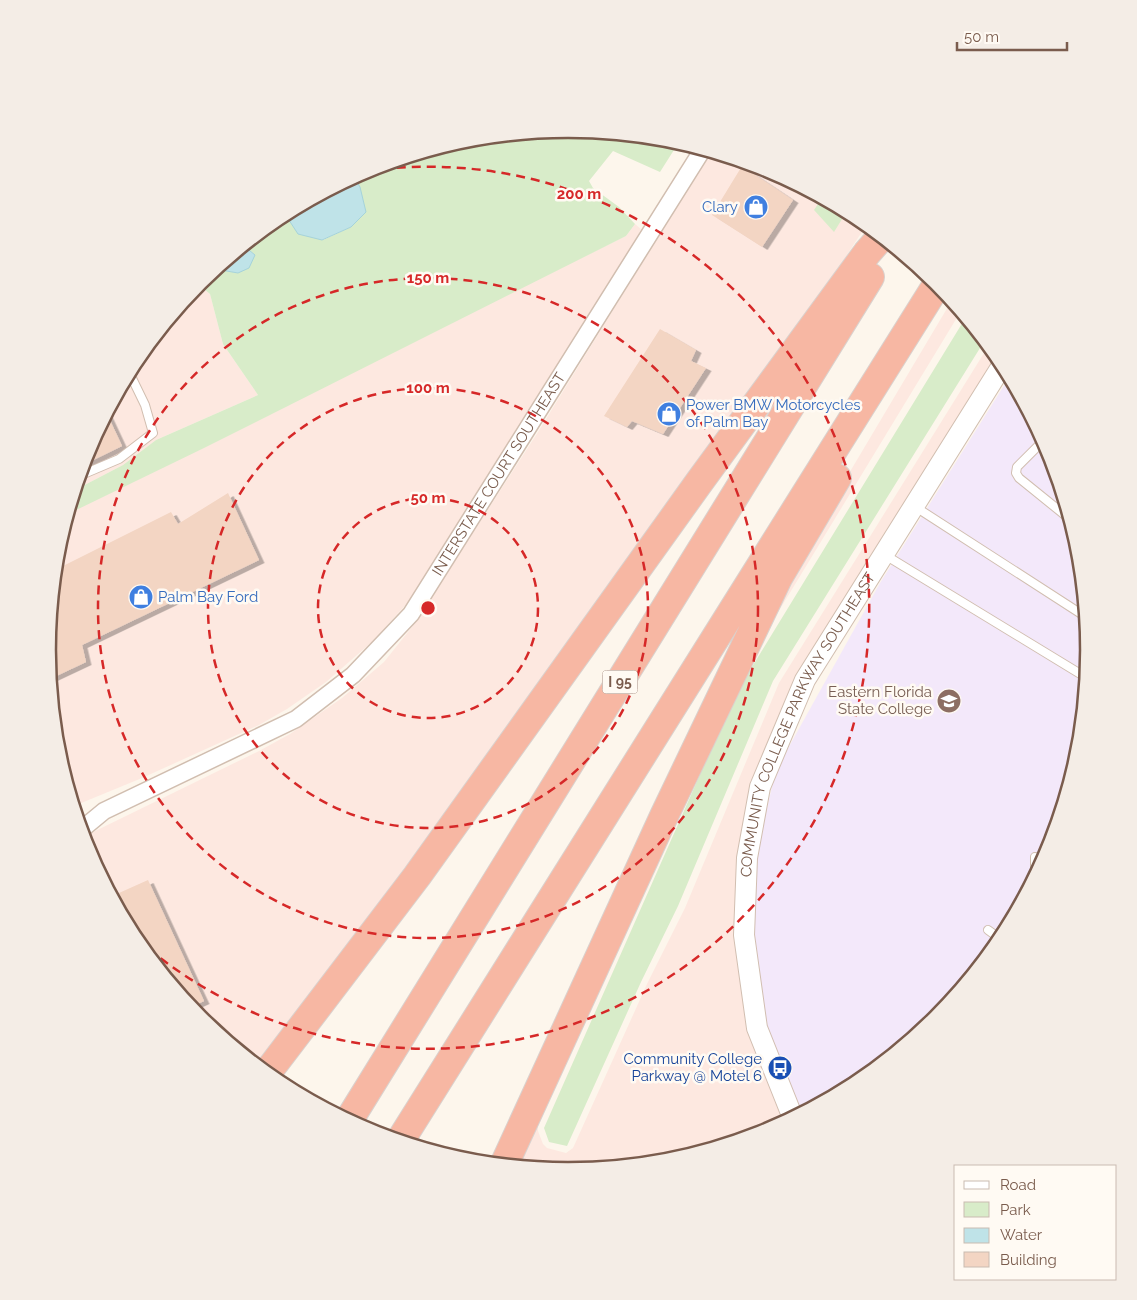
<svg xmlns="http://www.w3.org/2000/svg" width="1137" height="1300" viewBox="0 0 1137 1300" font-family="Raleway,sans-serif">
<defs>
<filter id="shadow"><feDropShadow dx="5.5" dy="3" stdDeviation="0" flood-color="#0004"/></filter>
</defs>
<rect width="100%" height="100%" fill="#fdf6ec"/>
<!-- commercial -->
<path fill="#fde8e0" d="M711 151 768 169 858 217 867 224 810 312 261 1068 200 1018 135 939 87 849 83 837 259 751 290 734 342 698 384 662 412 627 538 432Z
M635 224 641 229 632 247 455 532 411 599 373 641 326 682 287 709 259 725 142 778 74 806 57 751 48 650 58 548 69 512 266 412 626 236Z
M198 284 210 294 223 344 258 395 156 440 123 465 75 490 87 450 135 360Z
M952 300 961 311 743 670 785 581Z
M989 345 999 357 752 786 785 1122 768 1131 670 1161 568 1171 513 1165 701 757 538 1126V1131L543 1144 547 1148 566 1153 573 1148 647 984 685 908 779 683Z"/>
<!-- education -->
<path fill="#f3e8fa" d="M1010 376 1050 451 1080 549 1089 650 1079 752 1050 850 1002 940 937 1019 858 1083 800 1114 766 1025 754 941 753 867 776 770 880 583Z"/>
<!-- green -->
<path fill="#d8ecc9" d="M569 129 670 139 679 142 660 172 613 151 589 181 593 188 619 207 635 224 626 236 204 448 68 514 75 490 123 465 156 440 258 395 223 344 210 294 198 284 215 269 238 273 255 255 244 246 279 217 285 214 299 234 323 240 351 227 360 187 354 177 369 169 467 139Z
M822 198 847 211 834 232 814 210Z
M966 317 985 340 773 681 678 906 641 982 567 1146 549 1142 544 1128 736 693Z"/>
<!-- water -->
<path fill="#bfe3e8" stroke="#a5d3da" d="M354 177 360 187 366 212 351 227 322 240 298 234 285 214Z
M244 246 255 255 249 268 238 273 215 269Z"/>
<!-- building -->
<path fill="#f3d5c3" filter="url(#shadow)" d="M742 166 793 200 762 247 712 215Z
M660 329 696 350 691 361 706 368 663 434 632 421 627 427 604 416Z
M107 414 122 446 83 465 87 450Z
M228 493 259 560 82 645 86 662 52 678 50 671 48 650 55 570 171 512 178 524Z
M148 880 204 1001 191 1007 146 953 127 912 122 914 114 900 121 898 119 893Z"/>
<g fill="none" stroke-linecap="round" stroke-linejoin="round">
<defs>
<path id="service" d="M1044 440 1017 467 1016 473 1019 478 1071 520
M79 476 119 459 153 433 145 405 129 372
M914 506 1086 617
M885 555 1087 678
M1035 877V857
M988 930 1002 940"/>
<g id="minor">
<path id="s1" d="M81 830 104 811 296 719 353 675 411 614 703 149"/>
</g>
<g id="tertiary">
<path id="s2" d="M793 1118 757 1028 744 935 747 858 760 787 805 680 1003 364"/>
</g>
<path id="motorway" d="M267 1073 417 876 700 481 867 253 882 236
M349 1120 870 277
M400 1141 938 283
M504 1165 664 816 778 578 837 478"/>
</defs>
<!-- service casing -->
<use href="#service" stroke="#d1beb0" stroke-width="10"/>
<!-- minor casing -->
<use href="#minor" stroke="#d1beb0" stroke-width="19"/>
<!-- tertiary casing -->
<use href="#tertiary" stroke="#d1beb0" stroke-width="22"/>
<!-- motorway casing -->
<use href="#motorway" stroke="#dad1cd" stroke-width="30"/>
<!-- service -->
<use href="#service" stroke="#fff" stroke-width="8"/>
<!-- minor -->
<use href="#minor" stroke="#fff" stroke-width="16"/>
<!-- tertiary -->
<use href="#tertiary" stroke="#fff" stroke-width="20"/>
<!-- motorway -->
<use href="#motorway" stroke="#f7b7a3" stroke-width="28"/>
</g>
<!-- distance rings -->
<g fill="none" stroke="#d62828" stroke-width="2.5" stroke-dasharray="9 6">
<circle cx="428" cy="608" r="110"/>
<circle cx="428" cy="608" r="220"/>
<circle cx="428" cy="608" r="330"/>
<path d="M367 171A441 441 0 1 1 136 938"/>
</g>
<!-- icons -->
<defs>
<symbol id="shop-disc" viewBox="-11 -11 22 22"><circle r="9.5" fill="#3f7fe0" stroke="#fffaf3"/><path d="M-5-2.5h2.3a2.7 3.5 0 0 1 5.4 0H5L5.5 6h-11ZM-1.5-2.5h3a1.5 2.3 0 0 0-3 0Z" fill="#fff"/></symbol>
<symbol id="university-disc" viewBox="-11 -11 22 22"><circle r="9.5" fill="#8d6e63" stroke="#fffaf3"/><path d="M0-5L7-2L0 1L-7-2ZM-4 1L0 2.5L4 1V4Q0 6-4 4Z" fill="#fff"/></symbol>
<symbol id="bus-disc" viewBox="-11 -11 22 22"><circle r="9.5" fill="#1a4fb4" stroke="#fffaf3"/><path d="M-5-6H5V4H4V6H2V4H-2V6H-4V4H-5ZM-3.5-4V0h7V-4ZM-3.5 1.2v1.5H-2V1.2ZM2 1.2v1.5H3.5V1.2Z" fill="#fff"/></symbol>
</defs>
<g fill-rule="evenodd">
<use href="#shop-disc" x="742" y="193" width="28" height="28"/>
<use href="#shop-disc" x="655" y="400" width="28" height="28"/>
<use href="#shop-disc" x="127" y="583" width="28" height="28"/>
<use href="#university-disc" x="935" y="687" width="28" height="28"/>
<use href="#bus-disc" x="766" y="1054" width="28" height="28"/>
</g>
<g text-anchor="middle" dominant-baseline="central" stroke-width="5" stroke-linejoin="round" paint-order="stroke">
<!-- shield labels -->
<rect fill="#fffaf3" stroke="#a28b7f" stroke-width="1" x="602.5" y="670.5" width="35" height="23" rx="4"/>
<g font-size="14" font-weight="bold" fill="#7a5c4d">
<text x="620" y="682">I 95</text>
</g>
<!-- shop labels -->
<g font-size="15" fill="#366cbe" stroke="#fffaf3" text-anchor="start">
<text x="738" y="207" text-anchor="end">Clary</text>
<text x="686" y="405">Power BMW Motorcycles<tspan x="686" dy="17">of Palm Bay</tspan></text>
<text x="158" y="597">Palm Bay Ford</text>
</g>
<!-- street labels -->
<g font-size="15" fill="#7a5c4d" stroke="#fffaf3">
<text stroke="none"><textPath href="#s1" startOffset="564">INTERSTATE COURT SOUTHEAST</textPath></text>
<text stroke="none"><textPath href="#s2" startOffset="415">COMMUNITY COLLEGE PARKWAY SOUTHEAST</textPath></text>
</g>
<!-- education labels -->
<g font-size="15" fill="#785e54" stroke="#fffaf3" text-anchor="end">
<text x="932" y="692">Eastern Florida<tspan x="932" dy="17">State College</tspan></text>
</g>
<!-- transit labels -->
<g font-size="15" fill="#164399" stroke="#fffaf3" text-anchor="end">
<text x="762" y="1059">Community College<tspan x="762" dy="17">Parkway @ Motel 6</tspan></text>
</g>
</g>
<!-- crop -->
<path d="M0 0H1137V1300H0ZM56 650a512 512 0 1 1 1024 0a512 512 0 1 1-1024 0Z" fill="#f4ede6" fill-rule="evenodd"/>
<path fill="none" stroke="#7a5c4d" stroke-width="2.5" d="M56 650a512 512 0 1 1 1024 0a512 512 0 1 1-1024 0Z"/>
<circle cx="428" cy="608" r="8" fill="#d62828" stroke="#fffaf3" stroke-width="2.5"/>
<g font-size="15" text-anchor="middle" font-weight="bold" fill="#d62828" stroke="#fffaf3" stroke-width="5" stroke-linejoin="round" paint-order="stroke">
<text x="579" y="199">200 m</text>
<text x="428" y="283">150 m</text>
<text x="428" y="393">100 m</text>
<text x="428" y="503">50 m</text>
</g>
<!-- legend -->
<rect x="954" y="1165" width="162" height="115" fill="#fffaf3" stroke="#cabbb1"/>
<rect x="964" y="1181" width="25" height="8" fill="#ffffff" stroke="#cabbb1"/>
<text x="1000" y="1190" font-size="15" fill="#7a5c4d">Road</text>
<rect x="964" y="1202" width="25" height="15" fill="#d8ecc9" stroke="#cabbb1"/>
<text x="1000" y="1215" font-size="15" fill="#7a5c4d">Park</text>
<rect x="964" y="1228" width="25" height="15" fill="#bfe3e8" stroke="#cabbb1"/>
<text x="1000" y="1240" font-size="15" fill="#7a5c4d">Water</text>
<rect x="964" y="1252" width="25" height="15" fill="#f3d5c3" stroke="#cabbb1"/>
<text x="1000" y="1265" font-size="15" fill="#7a5c4d">Building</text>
<!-- scale -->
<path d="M957 42v8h110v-8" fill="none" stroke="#7a5c4d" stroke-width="2.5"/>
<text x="964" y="42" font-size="15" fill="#7a5c4d" stroke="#fffaf3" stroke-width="4" paint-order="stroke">50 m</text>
</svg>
